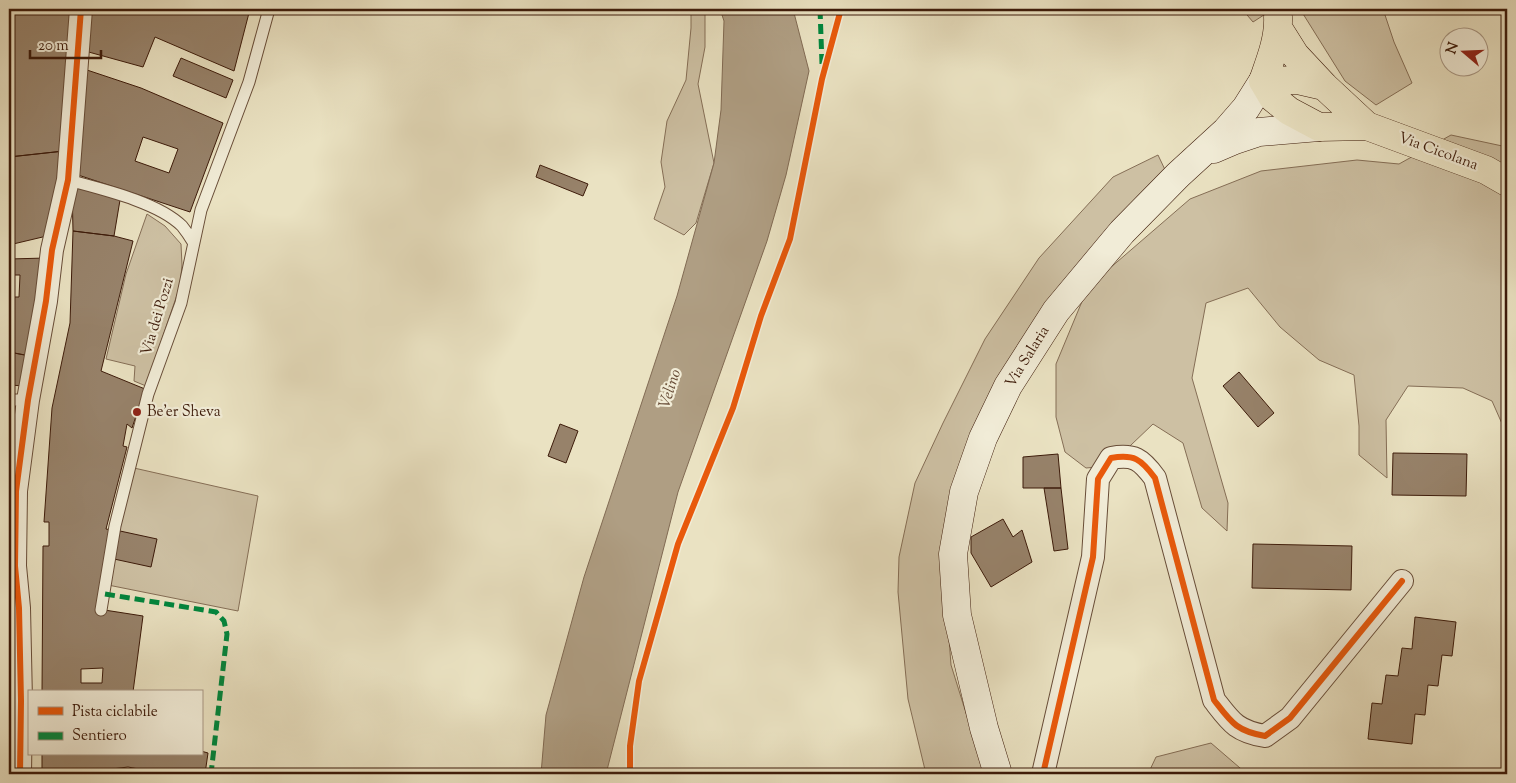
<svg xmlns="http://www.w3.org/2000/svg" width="1516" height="783" viewBox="0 0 1516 783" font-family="'Sorts Mill Goudy',serif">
<rect width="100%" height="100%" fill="#eae2c2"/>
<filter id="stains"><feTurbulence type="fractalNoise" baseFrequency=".004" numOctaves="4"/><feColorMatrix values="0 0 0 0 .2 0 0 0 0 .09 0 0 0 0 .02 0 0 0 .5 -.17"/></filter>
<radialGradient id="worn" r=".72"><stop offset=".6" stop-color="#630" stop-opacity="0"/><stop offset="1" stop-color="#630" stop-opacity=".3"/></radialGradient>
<!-- green -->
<path fill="#cdc0a3" stroke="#856e56" d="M691 9H705V47L698 84 714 163 696 223 684 235 654 219 665 187 661 162 667 121 686 80 691 28Z
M1242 9H1265L1267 13 1253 22Z
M1300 9H1383L1394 42 1412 83 1376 105 1345 81Z
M1451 135 1507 147V435L1492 401 1463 388 1408 386 1386 420 1387 478 1359 455V426L1354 375 1319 360 1280 327 1248 288 1206 303 1192 378 1228 503 1227 531 1202 508 1183 443 1153 424 1109 466 1086 468 1065 452 1056 417V364L1088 287 1190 199 1261 171 1357 160 1399 164Z
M1158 155 1168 176 1039 316 943 557 951 665 985 774H926L908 699 898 592 899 557 915 483 943 423 985 339 1039 258 1113 177Z
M147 214 165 226 181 244 182 265 180 286 146 386 134 381 135 366 106 359 126 274Z
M134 468 258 496 238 611 108 585 119 527Z
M1211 743 1247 774H1148L1156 757Z"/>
<!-- water -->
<path fill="#af9e83" stroke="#816a53" d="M720 9H793L809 71 786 175 767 241 678 492 606 774H541L546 715 584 577 677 296 714 163 721 110 724 21Z"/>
<!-- building -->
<path fill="#97826a" stroke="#3d1b0a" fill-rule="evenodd" d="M9 9H77L64 151 9 157Z
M90 9H250L234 71 155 37 143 67 85 51Z
M181 58 233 80 226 98 173 76Z
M84 69 141 88 223 123 190 212 72 173ZM143 137 178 149 169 173 135 161Z
M64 151 51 235 9 245V157Z
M540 165 588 184 583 196 536 177Z
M72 186 120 200 114 236 73 231Z
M73 231 114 236 133 241 101 371 145 389 132 428 127 424 123 446 127 447 106 529 112 530 98 609 143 616 133 692H42L43 546H49V522H44L52 408 70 323ZM103 668 102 683H81V669Z
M46 258 30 356 9 352V297H19L20 275H9V259Z
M9 352 30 356 25 386 9 385Z
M1239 372 1274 413 1258 427 1223 386Z
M560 424 578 431 566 463 548 456Z
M1393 453 1467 454 1466 496 1392 495Z
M1058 454 1061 488H1023V457Z
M1044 488H1061L1068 549 1054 551Z
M1003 519 1013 537 1022 530 1032 562 991 587 971 553V537Z
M120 531 157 539 151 567 114 559Z
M1253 544 1352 546 1351 590 1252 588Z
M1415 617 1456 622 1452 656 1442 655 1438 686 1428 685 1425 715 1415 714 1412 744 1368 739 1372 703 1382 704 1386 675 1398 676 1402 648 1412 649Z
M201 751 208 753 205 774H165L128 767 112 769V774H42V754H201Z"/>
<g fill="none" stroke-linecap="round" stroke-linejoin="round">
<defs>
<path id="lane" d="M68 180C101 189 158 202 182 226 186 231 190 237 193 242
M9 400H28
M101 610 115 526 148 394 181 303 201 210 249 82 269 9"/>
<path id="street" d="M20 774 21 701 19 608 15 566 16 491 28 400 46 301 52 250 68 180 81 9
M1043 774 1093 557 1098 479 1111 458C1134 454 1141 459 1155 478L1214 700C1231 722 1236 731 1265 736L1290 718 1402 581"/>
<path id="secondary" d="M1214 149 1235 140 1259 132 1319 127
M998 774 984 728 957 615 953 554 964 492 983 438 1008 386 1056 311 1122 232 1178 175 1226 131 1246 108 1263 81"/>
<path id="primary" d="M1278 28 1295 55 1324 86 1367 126
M1263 81 1273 98 1289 111 1319 127 1367 126 1486 170 1507 182
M1263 81C1270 61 1279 39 1278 17
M1263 81 1298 80 1324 86"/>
</defs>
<!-- lane casing -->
<use href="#lane" stroke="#684d38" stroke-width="13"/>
<!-- street casing -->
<use href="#street" stroke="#684d38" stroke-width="24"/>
<!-- secondary casing -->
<use href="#secondary" stroke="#3d1b0a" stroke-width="29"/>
<!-- primary casing -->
<use href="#primary" stroke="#3d1b0a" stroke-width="29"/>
<!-- lane -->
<use href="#lane" stroke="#f1ecd7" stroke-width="11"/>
<!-- street -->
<use href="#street" stroke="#f1ecd7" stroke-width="22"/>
<!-- secondary -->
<use href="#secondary" stroke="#f1ecd7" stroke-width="28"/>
<!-- primary -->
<use href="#primary" stroke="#eae2c2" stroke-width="28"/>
<!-- quiet -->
<path stroke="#00873e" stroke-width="5" stroke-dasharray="10 5" stroke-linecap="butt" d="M820 9 822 64
M105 594 216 612 224 621 227 634 211 774"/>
<defs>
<path id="cycleway" d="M20 774 21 701 19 608 15 566 16 491 28 400 46 301 52 250 68 180 81 9
M630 774V746L639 681 678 544 733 408 761 316 790 239 822 79 841 9
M1043 774 1093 557 1098 479 1111 458C1134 454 1141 459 1155 478L1214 700C1231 722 1236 731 1265 736L1290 718 1402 581"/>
</defs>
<!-- cycleway casing -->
<use href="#cycleway" stroke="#f1ecd7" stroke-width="9"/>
<!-- cycleway -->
<use href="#cycleway" stroke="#e8590c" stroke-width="6"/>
</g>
<!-- markers -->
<circle fill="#8f2418" stroke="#f1ecd7" stroke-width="2" cx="137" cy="412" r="5"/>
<g text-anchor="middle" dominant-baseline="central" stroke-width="4.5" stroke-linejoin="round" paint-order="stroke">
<!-- street labels -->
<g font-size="15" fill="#3d1b0a" stroke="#f1ecd7">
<text transform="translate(1438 152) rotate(20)">Via Cicolana</text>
<text transform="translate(158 317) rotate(-73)">Via dei Pozzi</text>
<text transform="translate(1028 357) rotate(-58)">Via Salaria</text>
</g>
<!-- poi labels -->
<g font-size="15" fill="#3d1b0a" stroke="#f1ecd7" text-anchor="start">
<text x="147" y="412">Be'er Sheva</text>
</g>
<!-- water labels -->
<g font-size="16" font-style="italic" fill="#654934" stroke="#f1ecd7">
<text transform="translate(671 389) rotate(-72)">Velino</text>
</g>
</g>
<!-- margin -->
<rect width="1516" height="783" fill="none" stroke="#eae2c2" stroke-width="30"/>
<rect x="10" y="10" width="1496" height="763" fill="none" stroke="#3d1b0a" stroke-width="2.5"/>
<rect x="15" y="15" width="1486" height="753" fill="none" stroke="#3d1b0a"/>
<!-- legend -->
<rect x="28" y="690" width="175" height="65" fill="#f1ecd7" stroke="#a99885"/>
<rect x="38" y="707" width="25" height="8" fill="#e8590c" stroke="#a99885"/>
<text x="72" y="716" font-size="15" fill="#3d1b0a">Pista ciclabile</text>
<rect x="38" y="732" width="25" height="8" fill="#00873e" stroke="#a99885"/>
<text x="72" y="740" font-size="15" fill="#3d1b0a">Sentiero</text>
<!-- north arrow -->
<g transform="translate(1464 52) rotate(289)"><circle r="24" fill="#f1ecd7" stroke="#a99885"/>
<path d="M0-4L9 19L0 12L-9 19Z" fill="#8f2418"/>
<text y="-8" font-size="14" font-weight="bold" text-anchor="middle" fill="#3d1b0a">N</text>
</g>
<!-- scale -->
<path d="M30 50v8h71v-8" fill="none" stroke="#3d1b0a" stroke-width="2.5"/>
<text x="38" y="50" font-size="15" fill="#3d1b0a" stroke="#f1ecd7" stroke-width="4" paint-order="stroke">20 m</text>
<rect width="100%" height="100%" filter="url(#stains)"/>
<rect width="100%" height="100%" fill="url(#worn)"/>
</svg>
